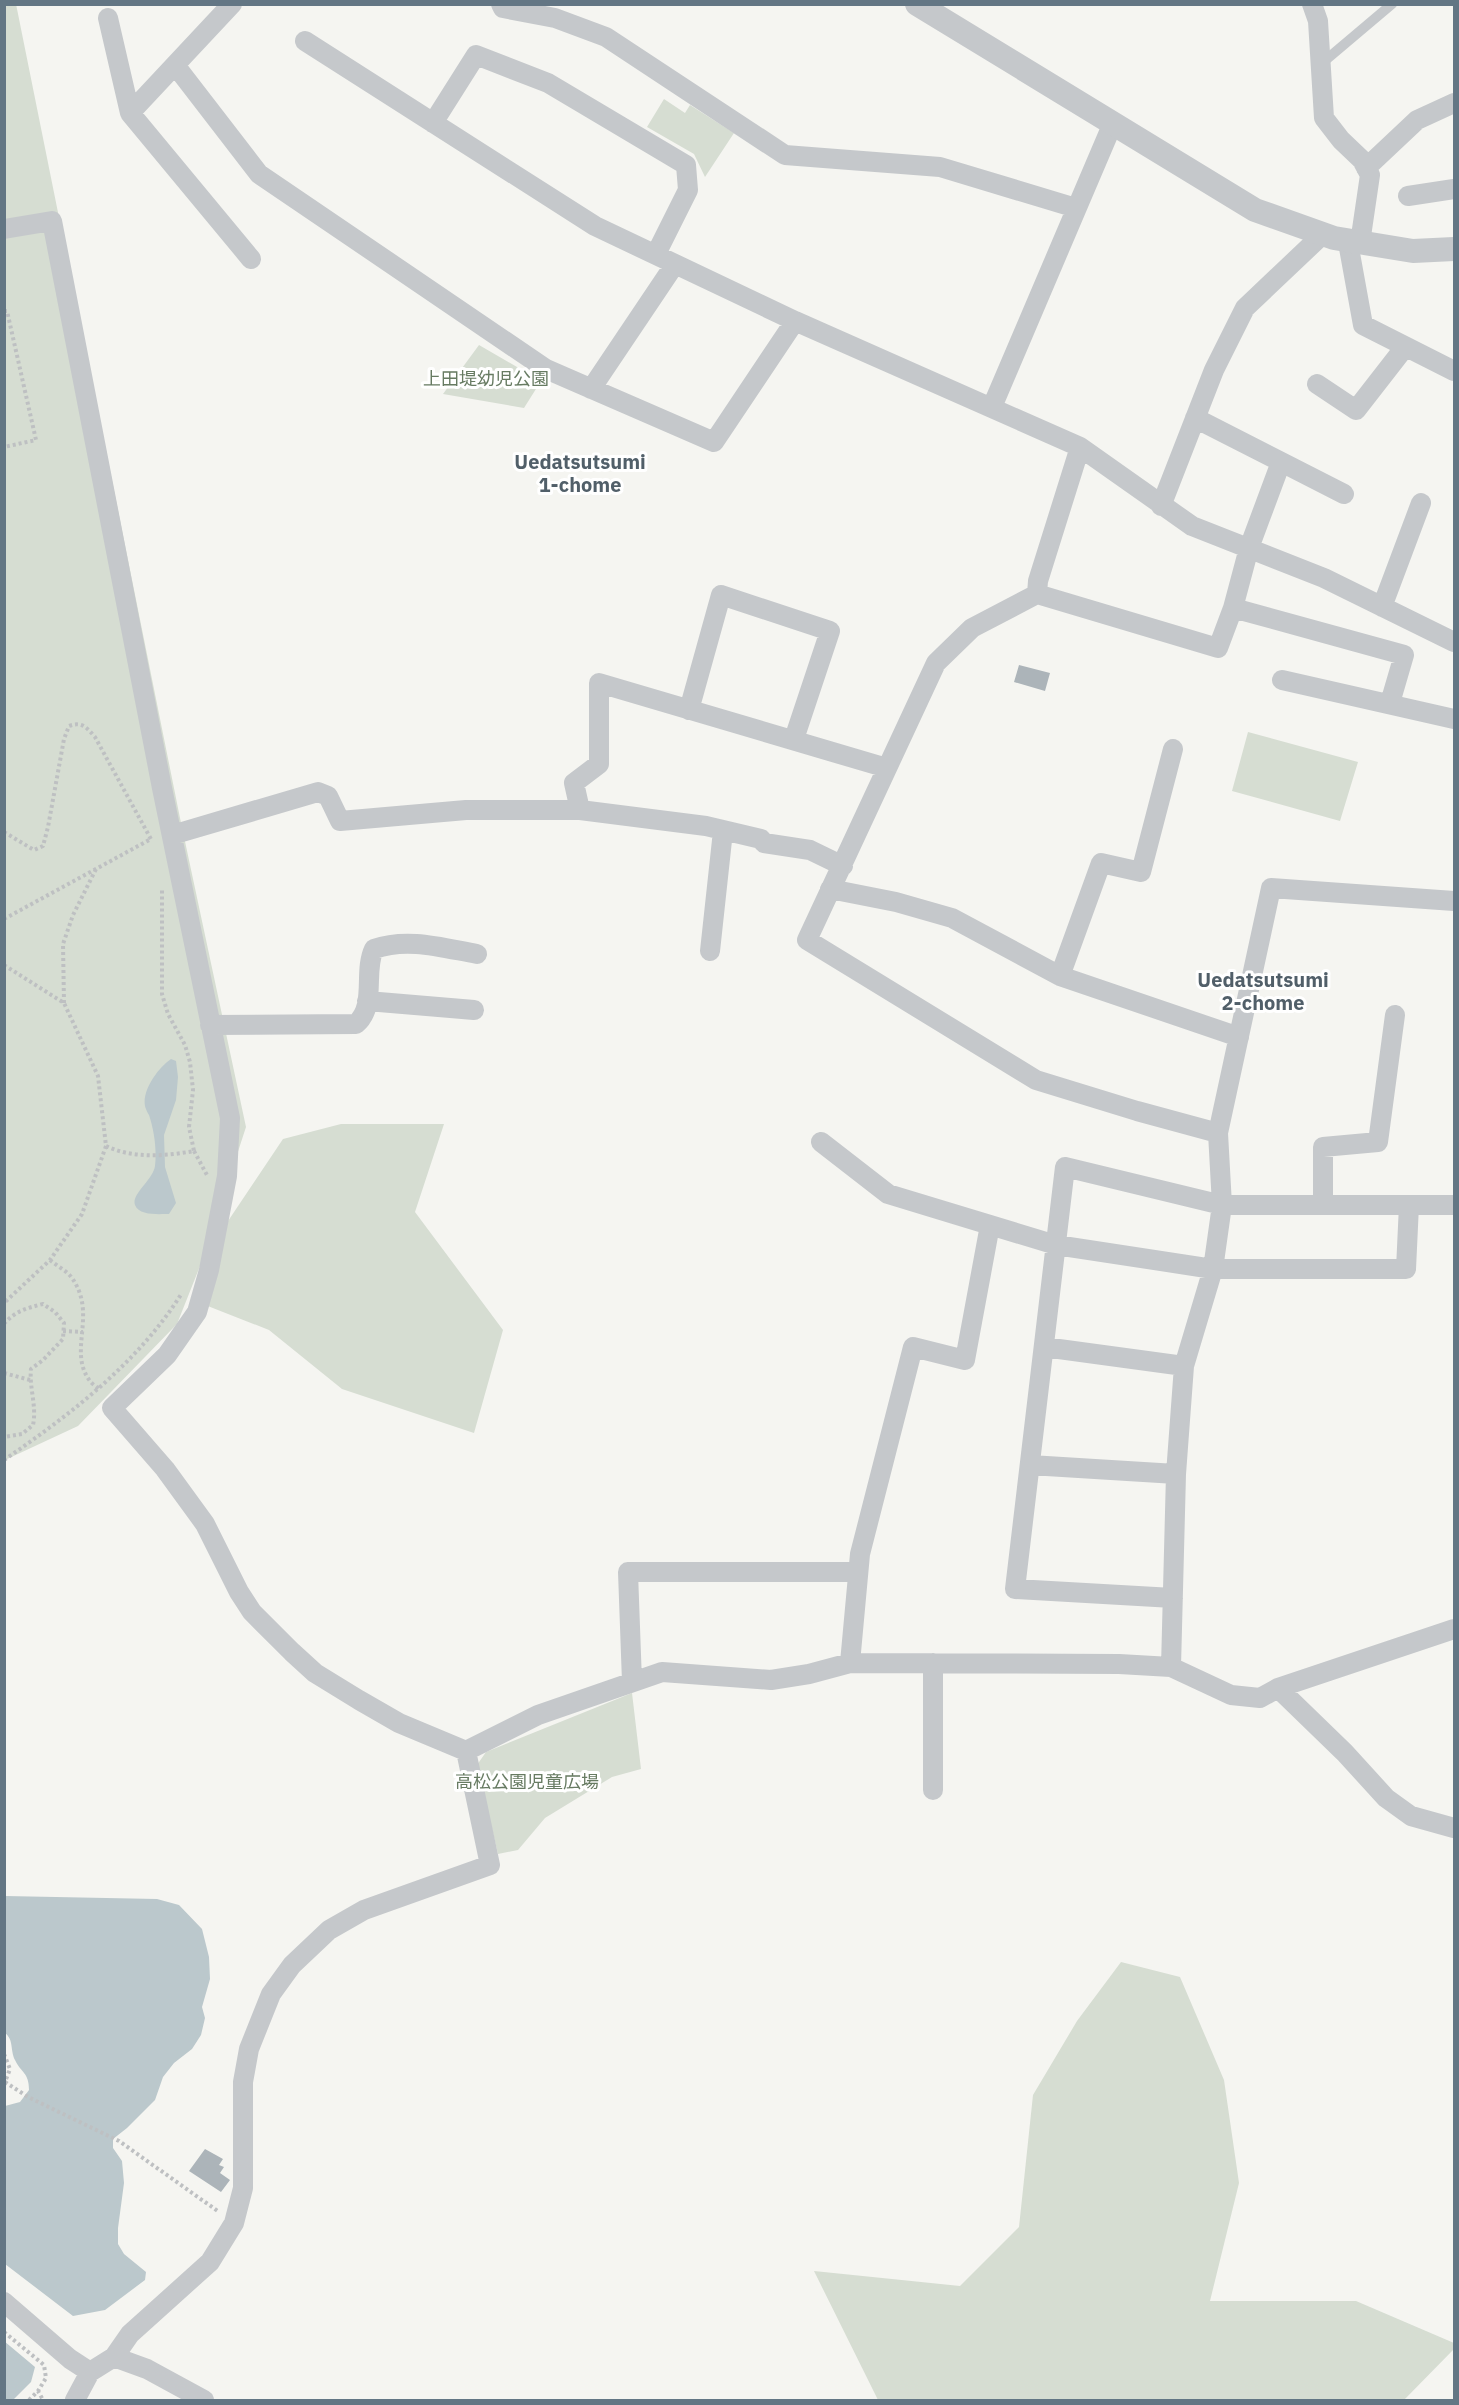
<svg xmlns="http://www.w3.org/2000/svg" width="1459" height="2405" viewBox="0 0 1459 2405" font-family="'IBM Plex Sans','Noto Sans JP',sans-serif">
<rect width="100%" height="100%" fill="#f5f5f1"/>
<!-- green -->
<path fill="#d6ddd2" d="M16 4 180 818 246 1127 204 1256 177 1324 78 1426 5 1460 4 5Z
M664 99 685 113 690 105 734 133 705 177 694 154 647 127Z
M479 345 541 381 524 408 443 394Z
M1248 732 1358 762 1340 821 1232 791Z
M341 1124H444L415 1212 503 1330 474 1433 342 1389 269 1330 195 1301 224 1227 283 1139Z
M632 1693 641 1769 612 1777 545 1818 518 1850 498 1854 477 1765 486 1752Z
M1121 1962 1180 1977 1224 2080 1239 2183 1210 2301H1356L1454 2343V2349L1404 2400H878L814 2271 960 2286 1019 2227 1033 2095 1077 2021Z"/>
<!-- water -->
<path fill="#bbc8cc" d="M171 1059 176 1061 178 1077 176 1100 164 1135 165 1167 176 1203 169 1214C159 1214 139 1216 135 1205 131 1194 153 1180 155 1166 157 1149 154 1130 149 1115 148 1114 145 1107 145 1106 142 1090 158 1068 171 1059Z
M5 1896 157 1899 179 1905 202 1929 209 1957 210 1979 202 2007 205 2018 201 2035 192 2049 174 2063 163 2077 155 2100 127 2128 113 2139V2148L122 2161 124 2183 118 2228V2244L124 2254 146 2272 145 2280 105 2310 73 2316 5 2264V2106L20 2102 29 2090C29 2072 21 2073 15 2060 10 2050 14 2040 5 2033Z
M4 2341 35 2367 31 2382 13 2400H5Z"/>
<!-- building -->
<path fill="#acb4b9" d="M1019 665 1050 673 1045 691 1014 682Z
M205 2149 223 2159 219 2165 224 2167 220 2173 230 2180 221 2192 189 2171Z"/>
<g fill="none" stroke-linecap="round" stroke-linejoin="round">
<!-- path -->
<path stroke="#bec0c2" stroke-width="4" stroke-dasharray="3 3" stroke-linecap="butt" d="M4 311H7L36 440 4 447
M4 832 34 850 43 846 48 827 64 739 69 726C82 721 87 728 95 737L152 841
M4 919 151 839
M4 965 64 1003 98 1076 106 1146 82 1214 50 1260 4 1303
M64 1003 63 944 73 915 96 869
M106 1146C133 1159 166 1156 194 1151L189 1127 193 1090 190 1062 185 1045 168 1014 162 994V888
M194 1151 208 1177
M50 1260C57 1266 67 1271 72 1278 98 1315 67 1351 90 1381 92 1384 97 1387 100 1390
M4 1324C15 1311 27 1308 43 1304L55 1312 64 1323 63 1339 43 1360 31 1369C29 1388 37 1406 33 1425L22 1434 4 1437
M63 1331 83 1332
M4 1373 30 1380
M4 1460C71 1414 138 1363 182 1293
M4 2054 10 2069 5 2082 28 2097 119 2141 219 2212
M4 2332 44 2365 46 2378 38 2391
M29 2400 38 2391 43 2400"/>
<!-- service -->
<path stroke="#c5c8cb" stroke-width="10" d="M1321 64 1392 4"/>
<!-- minor -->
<path stroke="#c5c8cb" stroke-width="20" d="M501 4 503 8 555 18 606 37 785 155 940 167 1076 208
M1312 4 1318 21 1324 118 1341 140 1362 160 1370 175 1360 243
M108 18 130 113 232 4
M175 65 259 174 546 369 714 442 795 321 595 226 305 41
M130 113 251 259
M433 123 476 55 548 83 686 165 688 190 656 254
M1366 168 1417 120 1454 103
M1408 196 1454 189
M4 229 52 221 162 788 230 1118 227 1176 209 1270 197 1312 167 1355 112 1408 165 1469 205 1524 239 1592 252 1612 292 1652 315 1673 359 1700 399 1723 466 1751
M1349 248 1363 325 1454 371
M795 321 1080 447 1192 526 1324 578 1454 642
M1317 384 1356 410 1405 347
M591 389 675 264
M992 407 1113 123
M1195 418 1344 494
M1080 447 1038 581 1037 594 972 628 936 663 807 940 1036 1080 1137 1111 1218 1133
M1161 506 1214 370 1245 308 1323 234
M1037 594 1218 648 1233 608 1249 548 1281 462
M1382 607 1421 503
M1233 608 1404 655 1390 703
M1282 680 1454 719
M689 710 721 595 830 631 794 739
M580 810 574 783 599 764V683L887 768
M172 835 318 792 328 796 340 821 466 810H580L706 826 761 839 764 843 810 850 843 866
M830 889 896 902 952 918 1060 976 1239 1037
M710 951 723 831
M1060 976 1101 863 1141 872 1173 749
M367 1001 474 1010
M210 1025 356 1024C377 1006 363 972 374 949 408 937 443 948 477 954
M821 1142 888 1194 1056 1245 1213 1269H1406L1409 1205
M1323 1204V1147L1378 1142 1395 1015
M1044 1347 1184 1366
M1030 1465 1176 1474
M1173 1598 1015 1589 1065 1167 1222 1205H1454
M850 1663 860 1554 913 1347 965 1360 990 1225
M933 1663V1790
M1171 1667 1176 1474 1184 1366 1213 1269 1222 1205 1218 1133 1271 888 1454 901
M632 1682 628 1572H858
M1278 1688 1345 1753 1386 1798 1411 1816 1454 1828
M466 1751 538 1715 662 1672 771 1680 809 1674 850 1663 1119 1664 1171 1667 1231 1695 1260 1698 1278 1688 1454 1629
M4 2302 70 2359 90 2372
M114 2357 147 2369 204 2400
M75 2400 90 2372 114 2357 130 2334 210 2262 234 2223 243 2188V2082L249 2049 271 1994 292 1965 329 1930 364 1910 490 1865 466 1751"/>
<!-- tertiary -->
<path stroke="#c5c8cb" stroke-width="24" d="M917 4 1255 210 1334 238 1413 251 1454 249"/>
</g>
<g text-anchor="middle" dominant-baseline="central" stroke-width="6" stroke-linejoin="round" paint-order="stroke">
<!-- park labels -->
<g font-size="18" fill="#677b62" stroke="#fff">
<text x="486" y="378">上田堤幼児公園</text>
<text x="527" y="1781">高松公園児童広場</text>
</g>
<!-- neighbourhood labels -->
<g font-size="20" font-weight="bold" fill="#515f69" stroke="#fff">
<text x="580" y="461">Uedatsutsumi<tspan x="580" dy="23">1-chome</tspan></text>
<text x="1263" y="979">Uedatsutsumi<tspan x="1263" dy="23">2-chome</tspan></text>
</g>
</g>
<!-- border -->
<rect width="1459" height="2405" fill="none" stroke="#637684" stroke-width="12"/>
</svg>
